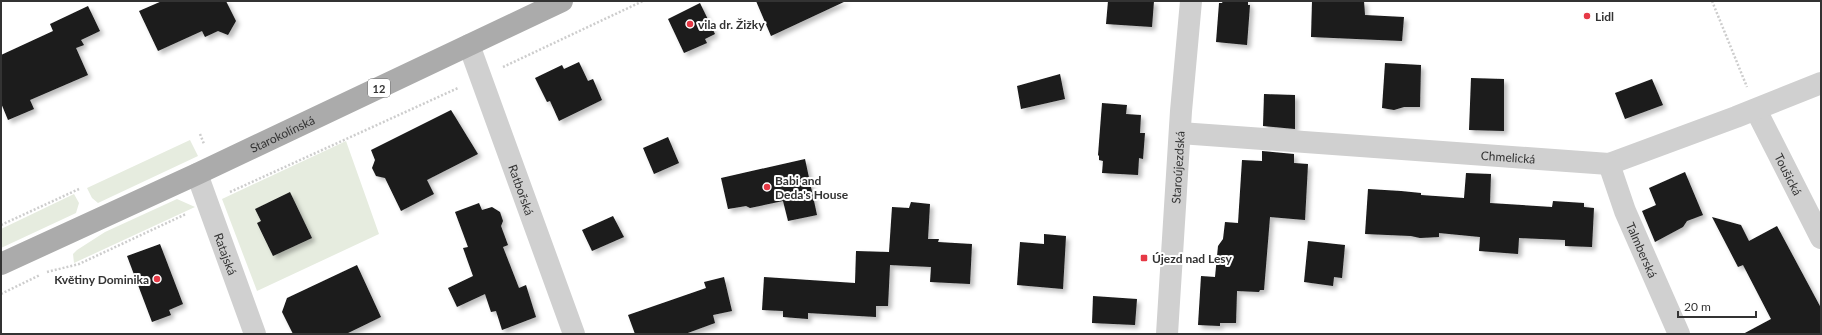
<svg xmlns="http://www.w3.org/2000/svg" width="1822" height="335" viewBox="0 0 1822 335" font-family="Lato,sans-serif">
<defs>
<filter id="shadow"><feDropShadow dx="3.5" dy="3.5" stdDeviation="2" flood-color="#0004"/></filter>
</defs>
<rect width="100%" height="100%" fill="#fff"/>
<!-- green -->
<path fill="#e6ecdf" d="M190 140 198 156 98 203 92 198 87 188Z
M346 141 379 234 257 291 222 199Z
M74 194 79 203 76 213 1 248V229Z
M177 199 195 207 74 263 73 254 77 250 105 232Z"/>
<!-- building -->
<path fill="#1a1a1a" filter="url(#shadow)" d="M162 1H226L236 21 228 35 218 31 205 37 202 31 158 51 139 11Z
M756 1H846L771 36Z
M1108 1H1154L1152 27 1106 24Z
M1223 1H1248V5H1250L1247 45 1216 42 1219 3H1222Z
M1312 1H1364L1365 15 1404 17 1402 41 1311 37Z
M700 3 715 34 705 39 707 43 684 53 668 19Z
M88 6 100 31 81 40 84 45 76 48 88 75 30 100 34 109 8 120 1 103V55L53 31 50 24Z
M579 62 588 81 593 79 602 100 559 121 550 101 547 102 535 78 562 65 564 69Z
M1385 63 1421 65 1420 107H1404L1394 110 1382 108Z
M1060 74 1065 99 1021 109 1017 86Z
M1471 78 1504 79V131L1469 130Z
M1652 79 1663 105 1625 119 1615 93Z
M1264 94 1295 95V129L1263 126Z
M1102 103 1127 105 1126 114 1141 115 1140 133H1145L1143 159 1139 158 1138 175 1102 173 1103 161 1099 160V156L1098 155Z
M451 110 478 154 427 180 434 194 401 211 385 178 376 176 372 168 375 160 371 150Z
M668 137 679 163 654 174 643 148Z
M1262 151 1294 154V163L1308 164 1305 220 1270 217 1264 290H1260L1259 292 1237 291 1236 323H1220V326L1198 325 1201 276 1215 277 1218 246 1223 239 1225 222 1238 223 1242 160 1262 161Z
M805 159 817 215 788 221 783 201 750 208 746 206 728 209 721 178Z
M1685 172 1703 215 1687 221 1683 227 1655 242 1642 211 1656 205 1649 188Z
M1466 173 1491 174 1490 203 1552 207 1553 201 1584 203V207L1594 208 1592 247 1565 246V240L1519 238 1518 254 1479 251 1480 237 1439 233V237L1420 238 1411 236 1365 234 1368 189 1401 191 1421 193V195L1464 198Z
M290 192 312 238 273 256 257 223 261 221 255 209Z
M911 202 930 204 928 239H939L938 242 972 244 970 284 930 282 931 267 890 265 888 306H876V317L808 313V319L783 317V311L762 310 764 277 855 283 856 251 889 252 892 207 909 208Z
M479 203 482 210 492 207 500 212 503 221 501 226 508 245 503 247 519 288 526 285 536 317 502 330 496 311 491 312 485 294 457 307 448 288 473 276 463 248 468 247 455 212Z
M613 216 624 237 592 251 582 230Z
M1712 217 1741 225 1749 241 1777 226 1821 308V334H1743L1771 319 1743 265 1738 267Z
M1044 234 1066 236 1063 289 1017 285 1020 242 1044 244Z
M1308 241 1345 245 1342 278 1334 277 1333 286 1304 282Z
M160 244 183 304 169 310 171 315 152 322 127 256Z
M357 265 381 317 346 334H293L282 312 287 298Z
M724 277 732 311 713 315 715 323 685 334H635L628 315 706 288 704 282Z
M1093 296 1137 299 1135 325 1092 323Z"/>
<g fill="none" stroke-linecap="round" stroke-linejoin="round">
<!-- path -->
<path stroke="#cdcdcd" stroke-width="2.5" stroke-dasharray="2 2" stroke-linecap="butt" d="M1712 1 1747 87
M503 67 643 1
M200 134 204 144
M230 192 458 88
M1 225 79 189
M47 272 79 264 186 214
M1 294 40 275"/>
<!-- minor -->
<g stroke="#d0d0d0" stroke-width="22">
<path id="s1" d="M469 45 574 334"/>
<path id="s2" d="M1756 110 1821 238"/>
<path id="s3" d="M1180 133 1609 164 1736 117 1821 83"/>
<path id="s4" d="M1609 164 1625 211 1679 334"/>
<path id="s5" d="M197 174 255 334"/>
<path id="s6" d="M1167 334 1181 111 1191 1"/>
</g>
<!-- major -->
<path stroke="#ababab" stroke-width="22" id="s7" d="M1 264 197 174 562 1"/>
</g>
<!-- markers -->
<g fill="#e63946" stroke="#fff" stroke-width="1.5">
<circle cx="1587" cy="16" r="4"/>
<circle cx="690" cy="24" r="4"/>
<circle cx="767" cy="187" r="4"/>
<rect x="1140" y="254" width="8" height="8" rx="2"/>
<circle cx="157" cy="279" r="4"/>
</g>
<g text-anchor="middle" dominant-baseline="central" stroke-width="4" stroke-linejoin="round" paint-order="stroke">
<!-- shield labels -->
<rect fill="#fff" stroke="#707070" stroke-width="1" x="368" y="79" width="22" height="18" rx="3"/>
<g font-size="11" font-weight="bold" fill="#333">
<text x="379" y="88">12</text>
</g>
<!-- poi labels -->
<g font-size="12" font-weight="bold" fill="#333" stroke="#fff" text-anchor="start">
<text x="1595" y="16">Lidl</text>
<text x="698" y="24">vila dr. Žižky</text>
<text x="775" y="180">Babi and<tspan x="775" dy="14">Deda's House</tspan></text>
<text x="1152" y="258">Újezd nad Lesy</text>
<text x="149" y="279" text-anchor="end">Květiny Dominika</text>
</g>
<!-- street labels -->
<g font-size="12" fill="#333" stroke="#fff">
<text stroke="none"><textPath href="#s7" startOffset="310">Starokolínská</textPath></text>
<text stroke="none"><textPath href="#s3" startOffset="329">Chmelická</textPath></text>
<text stroke="none"><textPath href="#s6" startOffset="167">Staroújezdská</textPath></text>
<text stroke="none"><textPath href="#s2" startOffset="72">Toušická</textPath></text>
<text stroke="none"><textPath href="#s1" startOffset="154">Ratbořská</textPath></text>
<text stroke="none"><textPath href="#s4" startOffset="92">Talmberská</textPath></text>
<text stroke="none"><textPath href="#s5" startOffset="85">Ratajská</textPath></text>
</g>
</g>
<!-- border -->
<rect width="1822" height="335" fill="none" stroke="#333333" stroke-width="4"/>
<!-- scale -->
<path d="M1678 311v6h78v-6" fill="none" stroke="#333333" stroke-width="2"/>
<text x="1684" y="311" font-size="12" fill="#333333" stroke="#ffffff" stroke-width="3" paint-order="stroke">20 m</text>
</svg>
